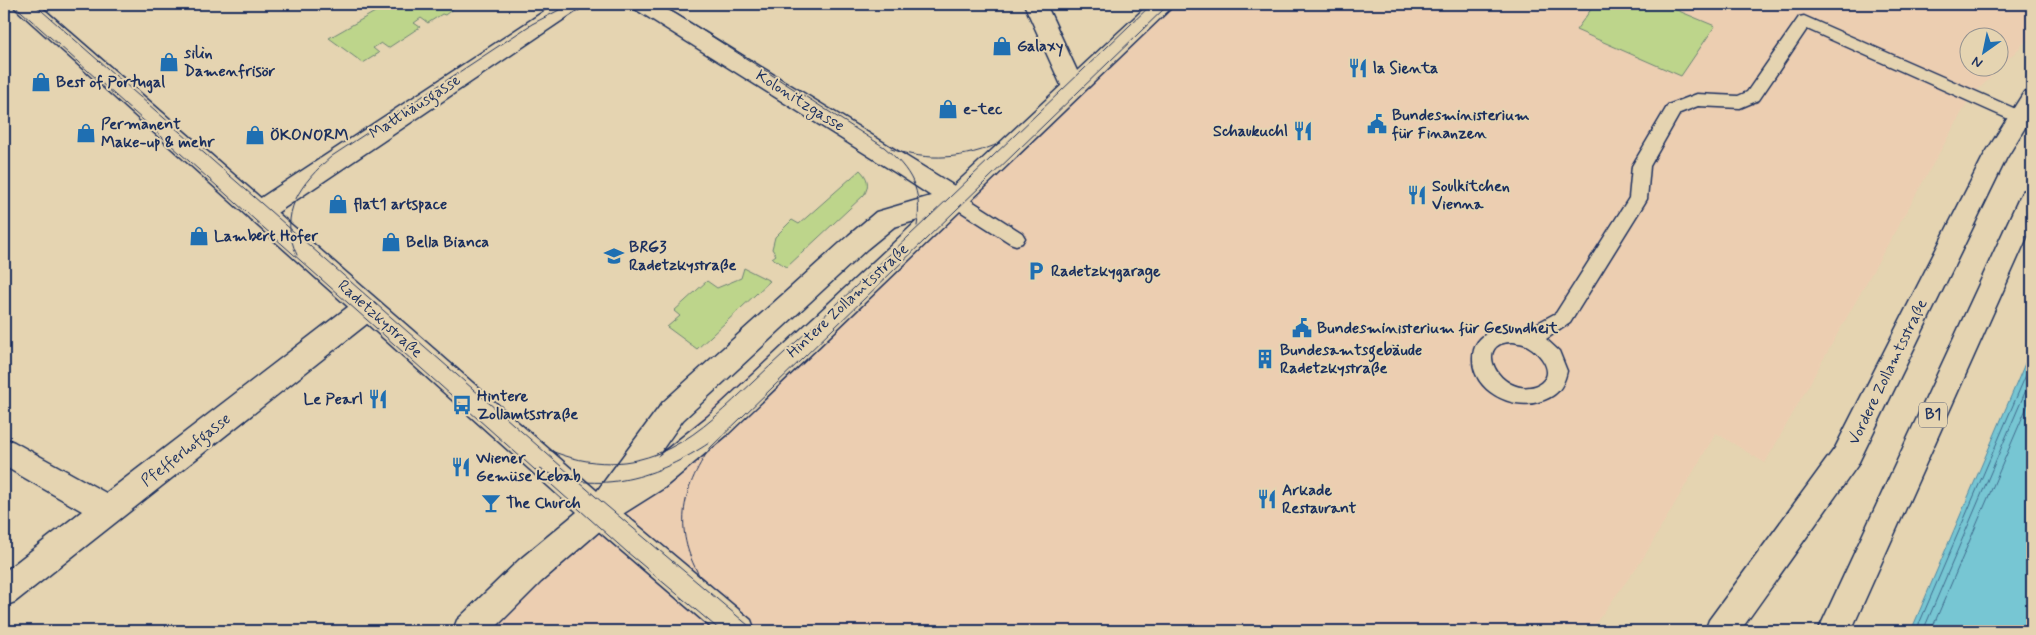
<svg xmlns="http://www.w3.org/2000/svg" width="2036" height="635" viewBox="0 0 2036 635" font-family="Mynerve,sans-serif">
<rect width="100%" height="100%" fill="#e5d4b1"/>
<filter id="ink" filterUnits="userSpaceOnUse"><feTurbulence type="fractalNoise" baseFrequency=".02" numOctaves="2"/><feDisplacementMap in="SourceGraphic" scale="10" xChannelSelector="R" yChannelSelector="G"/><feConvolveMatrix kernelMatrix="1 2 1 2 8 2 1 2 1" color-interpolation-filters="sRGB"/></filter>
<g filter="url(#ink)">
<!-- built -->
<path fill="#ecceb1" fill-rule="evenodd" d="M1158 4H2032V35L1970 98 1765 463 1716 433 1642 560 1590 631H469L518 584ZM1968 38H1998V68H1968Z"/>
<!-- green -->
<path fill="#bdd58b" stroke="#6c8274" d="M389 4H459L445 15 442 14 428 23 421 18 414 23 420 27 388 48 381 43 373 48 379 53 363 63 329 38Z
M1595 4H1662L1715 26 1681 76 1576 30Z
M860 170C868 178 870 185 864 195L787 267 772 258 776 255 772 249 775 237 792 220 799 224Z
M744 268 770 281 697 349 667 327 680 316 674 311 707 281 717 288 741 278Z"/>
<!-- water -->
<path fill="#77c6d3" stroke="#528aa4" d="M2032 347V631H1911Z"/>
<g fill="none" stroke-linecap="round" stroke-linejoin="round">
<!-- shore -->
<path stroke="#406b8d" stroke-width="1" d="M1916 631 2032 361
M1923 631 2032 376
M1931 631 2032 395"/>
<defs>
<path id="lane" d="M1804 16 2025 113 2027 117 2025 121 2019 123 2013 121 1807 29 1759 100 1740 108 1698 106 1680 113 1650 166 1647 199 1644 204 1570 323 1546 339 1559 351 1567 371C1563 389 1556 397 1538 402 1511 410 1473 390 1473 360 1472 329 1508 323 1531 330L1534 325 1556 313 1629 198 1632 166 1668 105 1697 94 1738 96 1747 92 1799 17ZM1513 342C1518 343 1524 343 1528 346 1537 351 1551 366 1546 377 1544 381 1539 385 1535 386 1499 397 1471 341 1513 342Z
M955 192 961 194 1022 233 1025 238 1022 243 1016 245 1010 243 949 204 946 199 949 194Z"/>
<path id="street" d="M555 4H582L579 9 268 219 259 222 250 219 246 212 250 205Z
M632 4H659L964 192 968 199 964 206 955 209 946 206 896 173 635 9Z
M1024 4H1046L1085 88 1081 94 1073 97 1065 94Z
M367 297 377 300 381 308 377 316 15 602 4 606V572L82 511 4 466V438L14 442 106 493 357 300Z
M599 498 610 502 751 620 755 631H715L588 522 584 512 588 502Z"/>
<path id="secondary" d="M13 4H38L597 491 663 402 849 235 876 212 948 191 1149 4H1173L1170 9 727 435 664 488 610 522 541 582 492 631H453L457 620 519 560 577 512 16 9ZM918 220 707 417 657 457 683 420 867 249 894 227Z"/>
<path id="primary" d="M2032 89V116L2006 159 1857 466 1740 631H1705L1709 620 1835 448 1983 157 2024 92Z
M2032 188V226L1851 631H1818L2019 198 2023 191Z"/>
</defs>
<!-- lane casing -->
<use href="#lane" stroke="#1b2f5e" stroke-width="3"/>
<!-- street casing -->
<use href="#street" stroke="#1b2f5e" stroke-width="3"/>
<!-- secondary casing -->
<use href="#secondary" stroke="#1b2f5e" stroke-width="3"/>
<!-- primary casing -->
<use href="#primary" stroke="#1b2f5e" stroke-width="3"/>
<!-- lane -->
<use href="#lane" fill="#e5d4b1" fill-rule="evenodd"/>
<!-- street -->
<use href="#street" fill="#e5d4b1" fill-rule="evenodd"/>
<!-- secondary -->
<use href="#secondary" fill="#e5d4b1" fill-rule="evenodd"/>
<!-- primary -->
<use href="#primary" fill="#e5d4b1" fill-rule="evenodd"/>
<!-- tram -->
<path stroke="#1b2f5e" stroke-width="1" d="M13 4 627 552 721 631
M34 4 595 496 755 631
M655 4 677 14 884 147C911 170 923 190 917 226
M891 149C929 162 964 159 1000 143
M297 255C277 213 301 183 332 156L532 24 559 10 578 4
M549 450C590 467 630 468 670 448 702 432 727 406 753 382 775 361 797 341 819 321 931 216 1041 110 1152 4
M540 469C597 498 660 476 709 443
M702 580C673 533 680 491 711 447L1169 4"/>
</g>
</g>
<!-- icons -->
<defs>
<symbol id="shop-bare" viewBox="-9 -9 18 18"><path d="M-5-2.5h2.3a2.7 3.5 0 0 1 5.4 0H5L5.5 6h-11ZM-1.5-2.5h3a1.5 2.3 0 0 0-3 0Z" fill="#1f6fb2" stroke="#e5d4b1" stroke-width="2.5" paint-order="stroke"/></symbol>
<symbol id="restaurant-bare" viewBox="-9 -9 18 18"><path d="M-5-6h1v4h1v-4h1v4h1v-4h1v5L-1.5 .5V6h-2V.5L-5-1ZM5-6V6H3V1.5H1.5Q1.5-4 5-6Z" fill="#1f6fb2" stroke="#e5d4b1" stroke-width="2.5" paint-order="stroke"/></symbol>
<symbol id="civic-bare" viewBox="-9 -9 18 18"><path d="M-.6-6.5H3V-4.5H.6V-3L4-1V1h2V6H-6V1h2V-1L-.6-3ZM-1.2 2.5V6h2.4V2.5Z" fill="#1f6fb2" stroke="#e5d4b1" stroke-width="2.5" paint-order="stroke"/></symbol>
<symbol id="school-bare" viewBox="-9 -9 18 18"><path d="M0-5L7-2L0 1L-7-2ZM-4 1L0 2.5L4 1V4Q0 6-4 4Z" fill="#1f6fb2" stroke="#e5d4b1" stroke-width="2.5" paint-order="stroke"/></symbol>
<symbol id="parking-bare" viewBox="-9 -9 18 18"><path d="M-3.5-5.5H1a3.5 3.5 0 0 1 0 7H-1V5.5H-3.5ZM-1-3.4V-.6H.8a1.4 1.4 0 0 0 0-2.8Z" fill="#1f6fb2" stroke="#e5d4b1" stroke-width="2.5" paint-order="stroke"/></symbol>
<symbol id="building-bare" viewBox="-9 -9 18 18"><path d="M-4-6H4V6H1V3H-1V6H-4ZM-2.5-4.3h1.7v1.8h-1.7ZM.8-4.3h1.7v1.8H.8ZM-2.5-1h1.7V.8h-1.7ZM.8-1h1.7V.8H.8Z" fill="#1f6fb2" stroke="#e5d4b1" stroke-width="2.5" paint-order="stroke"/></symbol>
<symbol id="bus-bare" viewBox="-9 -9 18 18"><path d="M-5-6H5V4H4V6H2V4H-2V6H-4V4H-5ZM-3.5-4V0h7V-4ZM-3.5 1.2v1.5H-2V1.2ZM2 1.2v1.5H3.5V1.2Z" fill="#1f6fb2" stroke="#e5d4b1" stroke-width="2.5" paint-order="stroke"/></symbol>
<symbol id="bar-bare" viewBox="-9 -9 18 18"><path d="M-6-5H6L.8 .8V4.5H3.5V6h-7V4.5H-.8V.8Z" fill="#1f6fb2" stroke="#e5d4b1" stroke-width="2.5" paint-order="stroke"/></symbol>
</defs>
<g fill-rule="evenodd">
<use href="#shop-bare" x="988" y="32" width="28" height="28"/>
<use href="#shop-bare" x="155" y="48" width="28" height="28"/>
<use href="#restaurant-bare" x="1344" y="54" width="28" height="28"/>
<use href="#shop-bare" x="27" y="68" width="28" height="28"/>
<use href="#shop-bare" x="934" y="95" width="28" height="28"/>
<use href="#civic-bare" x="1363" y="110" width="28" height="28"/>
<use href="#restaurant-bare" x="1289" y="117" width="28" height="28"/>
<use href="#shop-bare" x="72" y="119" width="28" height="28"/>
<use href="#shop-bare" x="241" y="121" width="28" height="28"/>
<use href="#restaurant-bare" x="1403" y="181" width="28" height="28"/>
<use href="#shop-bare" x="324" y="190" width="28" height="28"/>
<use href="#shop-bare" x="185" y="222" width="28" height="28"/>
<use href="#shop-bare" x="377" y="228" width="28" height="28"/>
<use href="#school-bare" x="600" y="242" width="28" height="28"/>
<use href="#parking-bare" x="1022" y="257" width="28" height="28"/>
<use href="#civic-bare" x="1288" y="314" width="28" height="28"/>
<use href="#building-bare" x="1251" y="345" width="28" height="28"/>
<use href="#restaurant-bare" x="364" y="385" width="28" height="28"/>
<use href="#bus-bare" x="448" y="391" width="28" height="28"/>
<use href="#restaurant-bare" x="447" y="453" width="28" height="28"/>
<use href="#restaurant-bare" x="1253" y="485" width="28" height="28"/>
<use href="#bar-bare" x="477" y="489" width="28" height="28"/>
</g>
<g text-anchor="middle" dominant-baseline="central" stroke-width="4" stroke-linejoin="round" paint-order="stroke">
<!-- shield labels -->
<rect fill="#e5d4b1" stroke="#586077" stroke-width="1" x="1919" y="402.5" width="28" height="25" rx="4"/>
<g font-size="15" font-weight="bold" fill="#1b2f5e">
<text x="1933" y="415">B1</text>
</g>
<!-- poi labels -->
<g font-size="16" font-weight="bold" fill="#1b2f5e" stroke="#e5d4b1" text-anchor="start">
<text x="1017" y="46">Galaxy</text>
<text x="184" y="53">silin<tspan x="184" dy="18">Damenfrisör</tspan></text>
<text x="1373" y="68">la Sienta</text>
<text x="56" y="82">Best of Portugal</text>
<text x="963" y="109">e-tec</text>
<text x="1392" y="115">Bundesministerium<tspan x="1392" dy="18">für Finanzen</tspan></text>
<text x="101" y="124">Permanent<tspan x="101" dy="18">Make-up &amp; mehr</tspan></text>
<text x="1288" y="131" text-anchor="end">Schaukuchl</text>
<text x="270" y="135">ÖKONORM</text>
<text x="1432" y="186">Soulkitchen<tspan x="1432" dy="18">Vienna</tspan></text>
<text x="353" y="204">flat1 artspace</text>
<text x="214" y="236">Lambert Hofer</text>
<text x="406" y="242">Bella Bianca</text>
<text x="629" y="247">BRG3<tspan x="629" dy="18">Radetzkystraße</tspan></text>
<text x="1051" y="271">Radetzkygarage</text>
<text x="1317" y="328">Bundesministerium für Gesundheit</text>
<text x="1280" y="350">Bundesamtsgebäude<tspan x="1280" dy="18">Radetzkystraße</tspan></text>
<text x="477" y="396">Hintere<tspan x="477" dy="18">Zollamtsstraße</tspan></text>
<text x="363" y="399" text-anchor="end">Le Pearl</text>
<text x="476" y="458">Wiener<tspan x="476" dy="18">Gemüse Kebab</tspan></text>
<text x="1282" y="490">Arkade<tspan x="1282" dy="18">Restaurant</tspan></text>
<text x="506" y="503">The Church</text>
</g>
<!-- street labels -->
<g font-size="16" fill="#1b2f5e" stroke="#e5d4b1">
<text transform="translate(800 101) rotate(32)">Kolonitzgasse</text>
<text transform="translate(415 107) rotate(-33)">Matthäusgasse</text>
<text transform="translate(848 301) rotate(-43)">Hintere Zollamtsstraße</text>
<text transform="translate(380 319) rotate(42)">Radetzkystraße</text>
<text transform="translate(1888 372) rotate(-64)">Vordere Zollamtsstraße</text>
<text transform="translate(186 450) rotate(-38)">Pfefferhofgasse</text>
</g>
</g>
<!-- margin -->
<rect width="2036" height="635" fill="none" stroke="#e5d4b1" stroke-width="20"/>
<rect x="10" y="10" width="2016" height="615" fill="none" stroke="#1b2f5e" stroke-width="2" filter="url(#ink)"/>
<!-- north arrow -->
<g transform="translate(1984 52) rotate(213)"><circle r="24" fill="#e5d4b1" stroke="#949290"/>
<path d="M0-4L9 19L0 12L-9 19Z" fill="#1f6fb2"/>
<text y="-8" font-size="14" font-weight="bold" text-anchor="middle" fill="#1b2f5e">N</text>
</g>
</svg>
